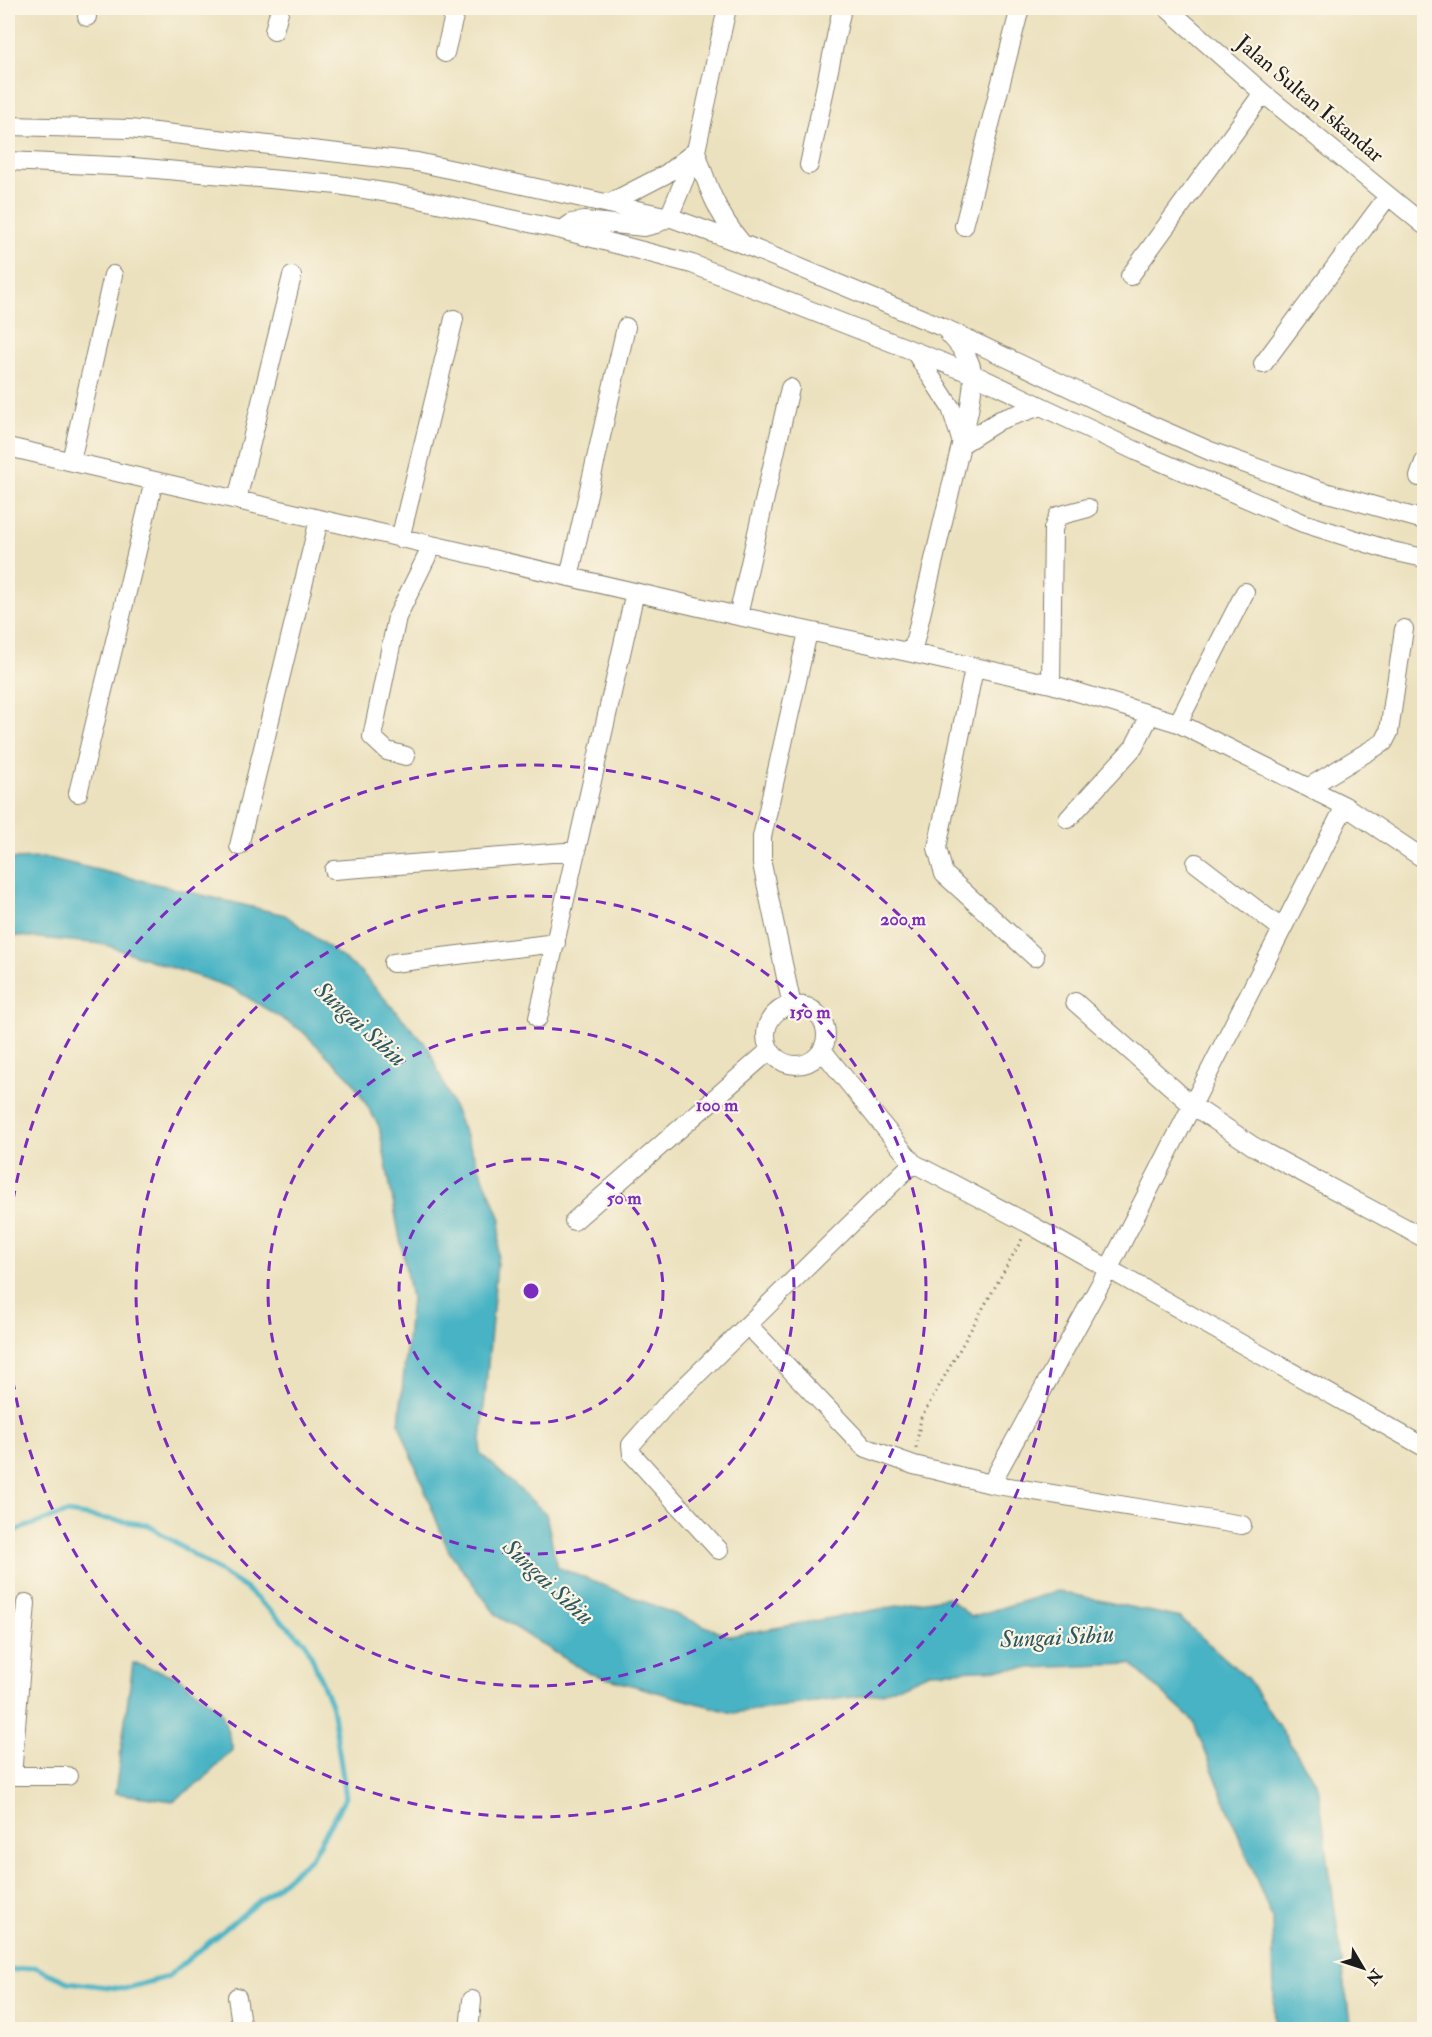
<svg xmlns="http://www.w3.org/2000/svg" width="1432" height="2037" viewBox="0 0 1432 2037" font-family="'IM FELL Double Pica',serif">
<rect width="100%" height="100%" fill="#fcf5e5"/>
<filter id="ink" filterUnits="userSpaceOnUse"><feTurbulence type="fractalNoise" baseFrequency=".0167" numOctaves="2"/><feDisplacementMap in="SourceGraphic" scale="12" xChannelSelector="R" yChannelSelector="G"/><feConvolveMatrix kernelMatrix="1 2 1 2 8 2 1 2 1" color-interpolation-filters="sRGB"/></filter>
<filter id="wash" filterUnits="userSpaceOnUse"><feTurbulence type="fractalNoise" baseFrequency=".008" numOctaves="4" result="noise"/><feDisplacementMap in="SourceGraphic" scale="24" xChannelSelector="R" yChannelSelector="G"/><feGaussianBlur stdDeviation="1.35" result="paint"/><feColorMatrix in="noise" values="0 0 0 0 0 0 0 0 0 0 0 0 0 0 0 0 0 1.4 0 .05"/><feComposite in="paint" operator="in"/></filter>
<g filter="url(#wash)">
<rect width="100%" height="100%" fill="#ebe1be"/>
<!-- water -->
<path fill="#47b3c4" stroke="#326870" stroke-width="1.5" d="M48 858 285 915 360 971 428 1047 501 1219 480 1453 546 1514 557 1567 730 1636 948 1597 971 1617 1057 1591 1180 1618 1248 1679 1318 1786 1351 2029H1275L1272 1918 1193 1721 1131 1664 929 1672 882 1693 733 1713 588 1673 497 1616 448 1550 399 1424 411 1298 379 1126 352 1080 301 1030 232 988 103 944 8 935V859Z
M133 1663 178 1677 221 1711 233 1749 202 1781 173 1801 115 1793Z"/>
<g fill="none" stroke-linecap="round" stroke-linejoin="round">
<!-- stream -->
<path stroke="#47b3c4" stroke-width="5" d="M8 1533 66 1513 148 1525 245 1588 306 1643 332 1707 346 1797 311 1858 167 1977 124 1989 68 1982 35 1967 8 1971"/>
</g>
</g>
<g filter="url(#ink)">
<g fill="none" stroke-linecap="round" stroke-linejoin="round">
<defs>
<path id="minor" d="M1167 8 1263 93 1424 225
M87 17V8
M274 31 280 8
M445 53 456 8
M8 126 130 129 417 162 669 217 743 244 942 327 1121 412 1210 451 1321 491 1424 520
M696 151C707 185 717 214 741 242
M8 161 133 167 338 185 396 194 562 230 692 264 975 375 1136 451 1303 523 1392 551 1424 558
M809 165 842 8
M608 204 666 174 693 153
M964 226 1020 8
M562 230 572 223 584 221 644 227 656 224 669 217 696 151 727 8
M1130 276 1263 93
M949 334C977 364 975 373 969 411L912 653 1051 684 1178 723 1345 806 1424 859
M915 352 951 408 962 443
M1263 364 1388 196
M962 444 1000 420 1041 406
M8 447 738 616 912 653
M71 461 113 275
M1419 477 1424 462
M237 500 292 276
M400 539 454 319
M569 577 626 327
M738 616 790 388
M974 669 937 848 944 874 1035 957
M1051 684 1053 529 1058 516 1088 508
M1178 723 1245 592
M406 756 387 751 372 737 397 617 432 546
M1309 787 1384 742 1389 732 1404 629
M78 793 154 481
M1068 819 1134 747 1150 715
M239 846 319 520
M1196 863 1282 929
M334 870 577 851
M393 963 556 943
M1075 1002 1192 1105 1253 1146 1424 1238
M766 1035a30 30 0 1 1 60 0a30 30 0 1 1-60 0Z
M792 1006 762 864V837L808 632
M538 1018 635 592
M822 1050 913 1163 1029 1224 1424 1447
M574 1221 770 1050
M748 1325 864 1447 914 1465 991 1484 1242 1525
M991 1484 1108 1270 1345 806
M719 1550 632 1454 631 1445 667 1404 913 1163
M8 1776H68
M12 1776 26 1603
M237 1997 242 2030
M469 2030 472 2000"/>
</defs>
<!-- minor casing -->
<use href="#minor" stroke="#847e6d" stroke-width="20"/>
<!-- path -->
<path stroke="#847e6d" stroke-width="3" stroke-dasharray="1.5 4.5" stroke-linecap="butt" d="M916 1448 921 1418 1022 1239"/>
<!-- minor -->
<use href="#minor" stroke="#fff" stroke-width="18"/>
</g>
</g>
<!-- distance rings -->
<g fill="none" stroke="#7b2cbf" stroke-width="3" stroke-dasharray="10 8">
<circle cx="531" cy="1291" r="132"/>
<circle cx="531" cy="1291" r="263"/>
<circle cx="531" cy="1291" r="395"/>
<path d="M8 1236A526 526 0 1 1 8 1346"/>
</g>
<g text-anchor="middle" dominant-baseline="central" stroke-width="4.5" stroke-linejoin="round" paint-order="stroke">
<!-- street labels -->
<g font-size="22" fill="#1c1c1c" stroke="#fcf5e5">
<text transform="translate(1310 99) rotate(40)">Jalan Sultan Iskandar</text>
</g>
<!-- water labels -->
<g font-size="24" font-style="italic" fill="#2d585f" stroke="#fcf5e5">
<text transform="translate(360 1024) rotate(42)">Sungai Sibiu</text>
<text transform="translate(548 1582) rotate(43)">Sungai Sibiu</text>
<text transform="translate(1057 1637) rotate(-3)">Sungai Sibiu</text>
</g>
</g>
<circle cx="531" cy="1291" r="9" fill="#7b2cbf" stroke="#fcf5e5" stroke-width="3"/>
<g font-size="18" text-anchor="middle" font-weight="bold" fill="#7b2cbf" stroke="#fcf5e5" stroke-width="4.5" stroke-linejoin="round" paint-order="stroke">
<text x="903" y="925">200 m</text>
<text x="810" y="1018">150 m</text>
<text x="717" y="1111">100 m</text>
<text x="624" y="1204">50 m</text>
</g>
<!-- margin -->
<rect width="1432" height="2037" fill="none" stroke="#fcf5e5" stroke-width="30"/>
<!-- north arrow -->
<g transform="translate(1363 1968) rotate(129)" stroke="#fcf5e5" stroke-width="4.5" paint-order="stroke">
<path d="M0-4.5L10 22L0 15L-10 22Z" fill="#1c1c1c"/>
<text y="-9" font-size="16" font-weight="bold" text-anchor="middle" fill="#1c1c1c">N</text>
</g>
</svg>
